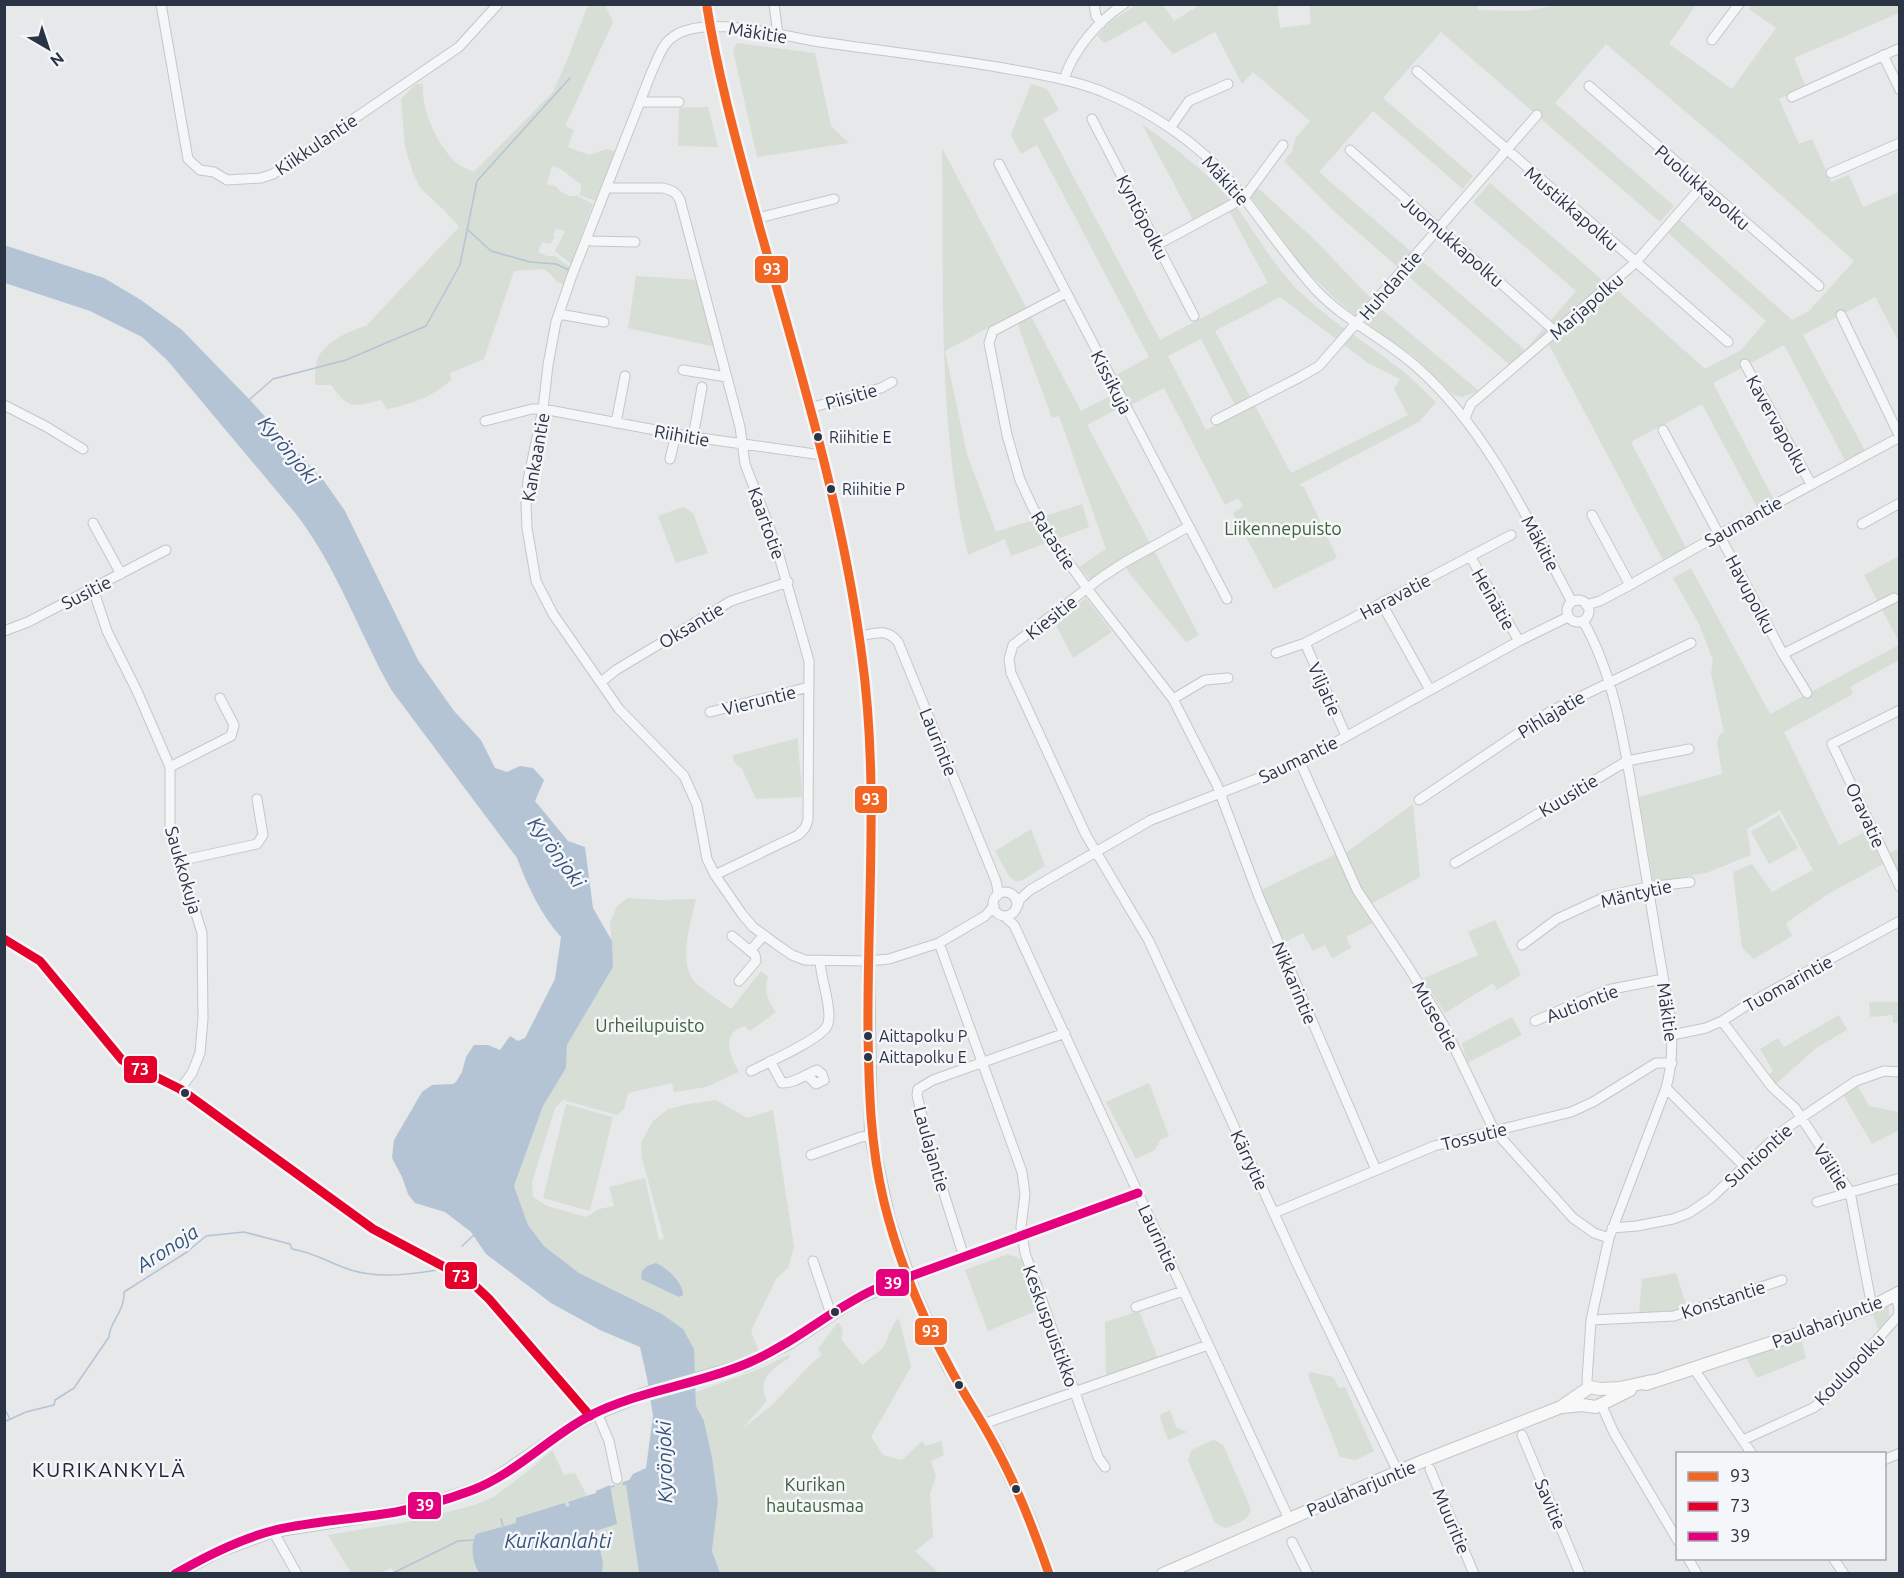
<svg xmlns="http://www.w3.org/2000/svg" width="1904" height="1578" viewBox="0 0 1904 1578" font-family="Ubuntu,sans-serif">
<rect width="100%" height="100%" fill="#e6e8ea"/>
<!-- green -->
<path fill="#d6ded6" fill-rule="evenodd" d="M1477 4 1478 10 1525 11 1564 4 1696 5 1669 44 1732 89 1776 28 1749 9 1753 5H1899V13L1794 58 1806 87 1779 99 1799 144 1812 139 1831 182 1849 175 1863 207 1899 192V342L1875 297 1803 335 1865 451 1846 462 1784 345 1713 383 1774 500 1758 509 1702 404 1631 442 1686 548 1663 560 1546 339 1511 366 1336 213 1284 161 1292 152 1295 139 1310 121 1253 72 1242 84 1215 32 1173 54 1145 21 1105 43 1097 36 1111 21 1136 5H1163L1174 21 1200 5H1277L1280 28 1311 24 1309 5ZM1441 32 1660 222 1674 206 1555 103 1606 44 1740 158 1854 261 1809 311 1792 320 1680 220 1668 233 1766 321 1741 350 1705 369 1617 290 1615 291 1490 183 1473 202 1576 291 1525 350 1319 172 1373 111 1463 189 1473 176 1383 98Z
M588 5H605L613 22 565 126 574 130 568 147 589 155 607 149 615 151 595 201 580 195 581 184C568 177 569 171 552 166L547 184 555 186 561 192 570 196H577L593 204 571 264 555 251 565 231 556 228 553 236 555 237 550 244 542 242 538 252 547 256H555L570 267 567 281 563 284 557 282 551 274 543 269 514 271 484 359 450 373 451 380C430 398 414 403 387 409L381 400C353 407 349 410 331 385H315C315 377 315 368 317 361 322 343 350 330 366 326L459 227 444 210 421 189 413 173 405 147 401 99 416 84H423C421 110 436 142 454 161 459 166 468 169 474 172L553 92 568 58Z
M737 43 815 53 831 126 849 143 757 157 733 50Z
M1031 84 1047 89 1059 110 1043 119 1160 340 1268 283 1225 203 1193 220 1142 124C1177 149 1211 175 1238 209 1257 235 1272 263 1295 287 1325 318 1358 337 1392 363 1408 374 1422 389 1436 402L1419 422 1299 485 1304 487 1337 558 1274 589 1233 513 1243 506 1238 498 1225 505 1164 388 1131 405 1116 375 1149 357 1037 145 1021 154 1011 135ZM1280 297 1368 363 1400 379 1394 389 1408 415 1291 473 1215 331ZM1201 339 1239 413 1206 430 1168 356Z
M708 107 718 147 678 146 679 108Z
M942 148 1081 411 1112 395 1119 408 1087 425 1199 635 1186 642 1130 574 1120 559 1090 580 1079 567 1106 549 1059 416 1052 418 1014 314 945 351 967 454 996 532 1082 504 1089 527 1011 556 1005 539 968 555C937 424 944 282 942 148Z
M1258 188 1314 239 1380 308 1479 391 1462 397 1454 395 1416 358 1352 313 1331 295 1302 266 1250 196Z
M636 276 699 280 716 347 628 328Z
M683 507 693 513 708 553 676 563 658 516Z
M1899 556V642L1864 575Z
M1691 568 1770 714 1899 645V660L1850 687 1853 694 1784 732 1839 845 1867 831 1883 864 1828 894 1786 923 1792 936 1754 959 1742 948 1733 872 1752 864 1772 892 1813 870 1780 810 1747 829 1751 855 1706 873 1660 881H1653L1639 797 1722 774 1717 742 1720 734 1724 732 1711 673 1713 660 1699 624 1673 578Z
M1086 598 1112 632 1073 658 1055 623Z
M798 738C798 758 802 777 802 797L756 799 742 769 734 762 733 755Z
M1413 804 1420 877 1369 905 1344 854Z
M1779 815 1798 848 1769 864 1751 832Z
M1031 829 1045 866 1021 881H1015L1009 876 995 851Z
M1899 848V875L1889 854Z
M1338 853 1353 892 1373 923 1346 937 1351 948 1332 958 1325 945 1313 951 1303 933 1283 943 1261 890Z
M628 898 660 900 696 899C691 922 676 965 697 984 707 993 720 1001 731 1009L761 971 768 977C764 992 767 999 776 1012L750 1031 745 1026C720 1033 730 1056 739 1072L706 1087 674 1092 672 1083 628 1093 624 1109 617 1115 563 1100 555 1108 532 1182 533 1197 547 1206 586 1217 599 1209 614 1206 609 1187 645 1178 659 1240 664 1239 642 1158 641 1143 653 1121 668 1109 689 1104 716 1100 747 1118 773 1110 794 1247 788 1268 776 1279 751 1331 760 1354 744 1361 695 1375 683 1329 662 1314 579 1273 544 1246 528 1225 514 1186 543 1106 566 1068 567 1045 613 967 610 922 617 906Z
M1495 920 1521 975 1497 990 1493 983 1445 1013 1422 979 1478 955 1468 932Z
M1869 1002H1899V1023H1893V1015L1870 1017Z
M1839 1015 1847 1030 1816 1048 1776 1084 1767 1076 1773 1071 1760 1049 1778 1038 1784 1047Z
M1512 1017 1522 1035 1467 1063 1462 1043Z
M1149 1083 1169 1136 1160 1140 1155 1150 1136 1159 1106 1102Z
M1857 1085 1869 1106 1899 1112V1130L1872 1144 1843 1094Z
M566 1104 613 1117 590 1211 543 1198Z
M1008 1254 1023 1260 1041 1309 988 1331 965 1270Z
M1676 1273 1687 1308 1665 1313 1639 1314 1642 1279Z
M1888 1304 1890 1322 1880 1333 1872 1313Z
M1139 1311 1158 1358 1106 1375 1105 1322Z
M899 1318 911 1367 871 1437 883 1455 902 1460 922 1441 926 1446 941 1441 944 1455 931 1461 936 1477 930 1493 933 1537 915 1551 939 1573H720L712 1551 718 1501 712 1457 704 1421 696 1406V1392L762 1368 790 1354 789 1358C773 1368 756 1379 767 1401L741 1430 772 1405 810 1365 822 1355 818 1349 838 1322 843 1330 841 1339 862 1365 883 1348 894 1323Z
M1801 1339 1806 1358 1757 1378 1746 1358Z
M1310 1372 1333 1377 1339 1388 1345 1387 1374 1451 1356 1460 1340 1457 1308 1375Z
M1170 1410 1176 1427 1187 1432 1168 1440 1160 1418 1161 1414Z
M1214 1440 1223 1445 1251 1509C1249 1521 1236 1524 1225 1528L1215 1523 1188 1460 1191 1450Z
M552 1450 564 1475 575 1473 587 1496 596 1493V1491L623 1482V1485H626L639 1573 394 1574 392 1568 380 1573H351L328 1535 413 1521 475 1505 494 1497 528 1471Z"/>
<!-- water -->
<path fill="#b4c4d5" d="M4 245 104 278 141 300 182 330 250 400 324 481 345 511 418 660 454 711 481 740 495 768 507 772 520 766 533 768 544 780 535 801 568 841 585 847 593 908 612 941 613 967 567 1045 566 1068 543 1106 514 1186 528 1225 544 1246 579 1273 662 1314 683 1329 694 1349 696 1406 704 1421 712 1457 718 1501 712 1551 720 1573H639L626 1485H623V1482L629 1480 633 1474 646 1468 653 1416 647 1378 640 1347 600 1330 551 1303 486 1254 471 1232 445 1212 415 1203 408 1194 402 1177 392 1158 394 1140 422 1092 432 1085 453 1084 456 1082 462 1072 466 1057 474 1045H488L500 1050 510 1036 518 1041 525 1038 555 979 561 937C541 915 527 885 517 858L392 691C359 633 337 567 296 514L167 360 142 337 90 311 5 283Z
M656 1263C667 1268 683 1282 683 1295L679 1297 641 1279 642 1271 647 1266Z
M610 1485 617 1524 596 1531 603 1563 602 1573H479C472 1561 470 1546 476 1534L516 1523V1518L564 1503 567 1507 570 1506 568 1502 596 1493V1491Z"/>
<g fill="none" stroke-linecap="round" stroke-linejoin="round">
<!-- stream -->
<path stroke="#b4c4d5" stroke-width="1.5" d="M467 229 491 251 530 262 556 264 569 270
M249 400 273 379 346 360 426 326 460 265 477 181 570 78
M462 1246 475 1234
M4 1408 10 1419
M4 1422 26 1412 54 1405 55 1400 74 1388 109 1337C109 1322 125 1312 124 1292L187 1252 206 1236 244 1232 290 1244 292 1249C312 1252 326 1261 345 1268 373 1279 408 1275 437 1270
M611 1487 614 1486
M501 1519 503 1526
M391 1574 458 1541 473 1540"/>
<defs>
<path id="minor" d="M161 4 188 159 200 170 214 172 227 180 261 178 273 174 459 47 498 4
M707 4C719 82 741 157 762 233 799 367 839 500 860 638 876 744 872 854 868 961
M774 4 778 35
M1094 4 1096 16 1101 23
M1712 40 1739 4
M1883 55 1900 90
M1417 71 1728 342
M1064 79C1074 49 1098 21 1124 4
M1589 86 1819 286
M1792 97 1900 48
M641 102H679
M1092 119 1194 316
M1170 128 1189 101 1228 84
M1350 150 1556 332
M999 164 1227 599
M1831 173 1900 143
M606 188H663C672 190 676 192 680 200L740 427 745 464 775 542 809 661 808 820 805 828 798 835 715 875
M758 218 834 199
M586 239 592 241 635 242
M1157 245 1244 198 1283 145
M1066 293 993 331 989 343 1007 435 1020 480 1033 508 1051 538 1092 595 1173 699 1217 785 1259 897 1376 1170
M559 314 604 322
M1841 315 1900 437
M1745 364 1811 484
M683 370 727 377
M4 405 45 426 83 449
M810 408 881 388 892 382
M1465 418 1471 404 1635 263 1702 186
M1216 420 1300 377 1319 366 1537 115
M485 421 532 409H543L693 437 822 455
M616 423 625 376
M1663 430 1783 654 1807 693
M693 437 702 387
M670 459 676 434
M1592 515 1630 585
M93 523 121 574
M1862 524 1900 503
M1188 527 1125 562 1102 577 1013 645 1009 659 1011 673 1086 835 1149 941 1299 1268 1398 1472
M1470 556 1519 641
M93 589 107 631 137 691 170 767V830L202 933 203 1019 200 1053 192 1073 180 1089
M1567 611a11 11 0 1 1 22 0a11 11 0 1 1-22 0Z
M1382 604 1430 690
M1586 605 1600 601 1630 585 1720 534 1900 437
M1583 621C1616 678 1625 749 1636 814 1647 881 1658 949 1670 1016 1673 1041 1673 1063 1666 1088L1609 1238 1591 1320 1587 1380 1588 1388
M4 631 28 622 166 550
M860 636C876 633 886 628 898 642L996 881 998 891 997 896
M1305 643 1346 736
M1276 653 1305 643 1511 535
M1783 654 1894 598
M601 682 616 670 731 601 788 582
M1173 699 1205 680 1228 678
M1900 710 1832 744 1900 887
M710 712 809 687
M1300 762 1357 890 1409 968 1443 1024 1494 1130 1573 1218 1594 1233 1609 1238
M170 767 231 736 234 725 220 698
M1419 800 1551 711 1691 643
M179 861 257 844 263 835 257 799
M1455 863 1627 761 1689 749
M993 904a12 12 0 1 1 24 0a12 12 0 1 1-24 0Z
M994 906 985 916 939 943 889 959 868 961 805 960 792 955 776 944 753 927 742 914 715 875 707 859 697 805 684 776 619 709 553 614 536 581 527 528 526 504 528 480 543 409 548 365 556 322 571 278 652 71C657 61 661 47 669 40 698 12 778 35 814 41 875 50 936 57 997 67 1032 73 1067 78 1101 91 1150 111 1197 142 1231 182 1261 218 1285 256 1316 290 1346 322 1388 340 1420 370 1489 433 1528 520 1572 602
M1017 907 1020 899 1030 890 1151 820 1300 762 1519 641 1568 617
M1004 916 1014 925 1289 1519
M732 936 750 951
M4 939 40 961 122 1060 180 1089 373 1229 469 1280 489 1299 590 1416
M939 943 1022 1172 1025 1194 1021 1227 1025 1253 1098 1457 1105 1467
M1522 945 1557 919 1607 896 1648 887 1690 882
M739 981 756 961 755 955 750 951 764 935
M1535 1021 1607 990 1663 979
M1722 1021 1772 1087 1795 1108 1850 1192 1872 1307
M1672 1035 1706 1028 1722 1021 1755 1000 1900 921
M770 1061 782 1083C794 1084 806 1074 817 1070L822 1074 824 1080 816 1084 807 1075
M751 1071C767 1063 821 1039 827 1026 828 1025 829 1018 829 1016 829 998 821 979 820 961
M1666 1088 1744 1166
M811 1155 861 1137 871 1136
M1817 1202 1900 1178
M1274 1213 1434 1146 1571 1112 1593 1102 1656 1063H1672
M1612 1228 1637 1226 1673 1219 1689 1213 1711 1198 1781 1132 1801 1118 1856 1081 1884 1071 1900 1072
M964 1257 929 1146 917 1095 918 1089 933 1080 1065 1033
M813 1261 831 1314
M908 1277 1138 1193
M1136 1307 1183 1291
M1591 1320 1674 1316 1782 1280
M1694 1369 1752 1454
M1601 1404 1614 1433 1678 1541
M597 1413 609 1441 617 1479
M983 1424 1208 1345
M1522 1435 1580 1574
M1743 1440 1813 1408 1824 1400 1898 1316 1899 1310 1896 1294
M1884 1460 1900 1453
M1430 1469 1474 1574
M273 1531 297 1574
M1292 1542 1308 1574
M1688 1558 1697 1574
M1833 1558 1844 1574"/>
<path id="major" d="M868 961 871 1136 889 1220 915 1295 949 1368 997 1448 1030 1520 1049 1574
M1646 1384 1810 1330 1872 1307 1900 1292
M1562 1407 1582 1405 1596 1407 1630 1390
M175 1574 219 1551 273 1531 396 1512 439 1501 473 1490 492 1481 571 1427 590 1416 644 1394 745 1365 789 1343 855 1299 908 1277
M1163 1574 1423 1461 1561 1407 1590 1387 1600 1389 1620 1388 1652 1381"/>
</defs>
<!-- minor casing -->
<use href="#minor" stroke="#c4c6c8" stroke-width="11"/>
<!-- major casing -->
<use href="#major" stroke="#c2c5c8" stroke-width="14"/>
<!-- minor -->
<use href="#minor" stroke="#f5f6f7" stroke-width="9"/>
<!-- major -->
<use href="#major" stroke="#f8f8f8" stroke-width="12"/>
<defs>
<path id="bus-1" d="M707 7C719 82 740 155 760 229 800 370 843 511 862 657 879 781 867 907 868 1032 869 1090 870 1145 884 1202 898 1259 922 1317 950 1368 964 1395 981 1419 995 1446 1017 1486 1034 1530 1049 1574"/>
<path id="bus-2" d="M4 939 40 961 122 1060 180 1089 373 1229 469 1280 489 1299 590 1416"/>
<path id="bus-3" d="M175 1574C206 1556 239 1539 275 1530 314 1521 356 1519 396 1512 421 1507 446 1500 470 1491 514 1475 548 1438 589 1416 640 1390 697 1385 748 1363 793 1344 829 1311 873 1290L1138 1193"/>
</defs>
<!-- bus-1 casing -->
<use href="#bus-1" stroke="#f4f6f9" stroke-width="14"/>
<!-- bus-2 casing -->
<use href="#bus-2" stroke="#f4f6f9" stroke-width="14"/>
<!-- bus-3 casing -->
<use href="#bus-3" stroke="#f4f6f9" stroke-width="14"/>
<!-- bus-1 -->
<use href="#bus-1" stroke="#f26522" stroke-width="9"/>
<!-- bus-2 -->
<use href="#bus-2" stroke="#e4002b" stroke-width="9"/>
<!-- bus-3 -->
<use href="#bus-3" stroke="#e5007d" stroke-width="9"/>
</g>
<!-- markers -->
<g fill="#2b3445" stroke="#f4f6f9" stroke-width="2">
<circle cx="818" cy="437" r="5"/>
<circle cx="831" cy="489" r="5"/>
<circle cx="868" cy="1036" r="5"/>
<circle cx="868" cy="1057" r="5"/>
<circle cx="185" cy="1093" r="5"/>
<circle cx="835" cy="1312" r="5"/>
<circle cx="959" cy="1385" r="5"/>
<circle cx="1016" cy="1489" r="5"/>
</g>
<g text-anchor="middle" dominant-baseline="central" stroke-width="5" stroke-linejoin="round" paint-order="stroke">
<!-- bus labels -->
<g font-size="16" fill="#2b3445" stroke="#f4f6f9" text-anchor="start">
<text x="829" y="437">Riihitie E</text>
<text x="842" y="489">Riihitie P</text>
<text x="879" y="1036">Aittapolku P</text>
<text x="879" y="1057">Aittapolku E</text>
</g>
<!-- street labels -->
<g font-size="18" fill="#2b3445" stroke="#f4f6f9">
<text transform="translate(758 32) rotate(9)">Mäkitie</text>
<text transform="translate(316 144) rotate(-34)">Kiikkulantie</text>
<text transform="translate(1226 180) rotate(48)">Mäkitie</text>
<text transform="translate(1703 187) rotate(41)">Puolukkapolku</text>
<text transform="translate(1572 208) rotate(41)">Mustikkapolku</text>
<text transform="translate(1143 217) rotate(63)">Kyntöpolku</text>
<text transform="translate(1453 241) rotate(41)">Juomukkapolku</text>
<text transform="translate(1390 285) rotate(-49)">Huhdantie</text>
<text transform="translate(1586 306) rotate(-41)">Marjapolku</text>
<text transform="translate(1112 382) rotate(63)">Kissikuja</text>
<text transform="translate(851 396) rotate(-16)">Piisitie</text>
<text transform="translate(1778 424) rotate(61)">Kavervapolku</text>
<text transform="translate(682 435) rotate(10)">Riihitie</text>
<text transform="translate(535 457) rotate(-80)">Kankaantie</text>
<text transform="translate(1743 521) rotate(-29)">Saumantie</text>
<text transform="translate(767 523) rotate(70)">Kaartotie</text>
<text transform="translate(1054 540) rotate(57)">Ratastie</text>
<text transform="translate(1541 543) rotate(62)">Mäkitie</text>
<text transform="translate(86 592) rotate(-27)">Susitie</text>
<text transform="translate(1751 594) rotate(62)">Havupolku</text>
<text transform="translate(1395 596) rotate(-28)">Haravatie</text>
<text transform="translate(1494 599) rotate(60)">Heinätie</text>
<text transform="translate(1051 617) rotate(-38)">Kiesitie</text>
<text transform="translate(691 625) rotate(-31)">Oksantie</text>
<text transform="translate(1325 689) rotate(66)">Viljatie</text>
<text transform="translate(759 700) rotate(-14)">Vieruntie</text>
<text transform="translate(1551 714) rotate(-31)">Pihlajatie</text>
<text transform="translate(939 742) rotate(68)">Laurintie</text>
<text transform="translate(1298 759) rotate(-26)">Saumantie</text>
<text transform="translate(1568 795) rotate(-31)">Kuusitie</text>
<text transform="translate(1866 815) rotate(65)">Oravatie</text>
<text transform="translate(184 870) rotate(74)">Saukkokuja</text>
<text transform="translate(1636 893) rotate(-13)">Mäntytie</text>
<text transform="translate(1295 983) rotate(67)">Nikkarintie</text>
<text transform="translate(1788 983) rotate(-29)">Tuomarintie</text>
<text transform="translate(1582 1003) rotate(-21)">Autiontie</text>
<text transform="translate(1668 1012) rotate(82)">Mäkitie</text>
<text transform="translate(1436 1016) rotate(61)">Museotie</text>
<text transform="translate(1474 1136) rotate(-14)">Tossutie</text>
<text transform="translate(932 1149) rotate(74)">Laulajantie</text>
<text transform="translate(1758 1155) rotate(-42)">Suntiontie</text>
<text transform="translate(1250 1160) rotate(65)">Kärrytie</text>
<text transform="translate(1832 1167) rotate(58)">Välitie</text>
<text transform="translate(1159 1238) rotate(65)">Laurintie</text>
<text transform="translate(1723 1299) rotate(-18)">Konstantie</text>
<text transform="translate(1827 1321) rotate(-21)">Paulaharjuntie</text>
<text transform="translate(1051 1326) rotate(70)">Keskuspuistikko</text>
<text transform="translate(1849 1369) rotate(-46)">Koulupolku</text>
<text transform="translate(1361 1488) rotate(-23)">Paulaharjuntie</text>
<text transform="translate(1551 1504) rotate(67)">Savitie</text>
<text transform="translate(1452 1521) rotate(67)">Muuritie</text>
</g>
<!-- park labels -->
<g font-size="18" fill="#3f6138" stroke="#f4f6f9">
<text x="1283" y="528">Liikennepuisto</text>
<text x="650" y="1025">Urheilupuisto</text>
<text x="815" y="1484">Kurikan<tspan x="815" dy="21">hautausmaa</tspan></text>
</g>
<!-- water labels -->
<g font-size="20" font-style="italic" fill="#34527a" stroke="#f4f6f9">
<text transform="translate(289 450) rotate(50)">Kyrönjoki</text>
<text transform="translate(557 852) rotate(54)">Kyrönjoki</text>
<text transform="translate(167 1248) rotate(-33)">Aronoja</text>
<text transform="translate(664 1462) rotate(-91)">Kyrönjoki</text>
<text x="558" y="1540">Kurikanlahti</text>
</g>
<!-- quarter labels -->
<g font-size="21" letter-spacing="1.5" fill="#1d2536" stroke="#f4f6f9">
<text x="109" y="1469">KURIKANKYLÄ</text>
</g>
</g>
<g stroke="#f4f6f9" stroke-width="2">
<rect x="754" y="255" width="35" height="29" rx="6" fill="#f26522"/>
<rect x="854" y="785" width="34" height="29" rx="6" fill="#f26522"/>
<rect x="123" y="1055" width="35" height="29" rx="6" fill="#e4002b"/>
<rect x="444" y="1261" width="34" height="29" rx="6" fill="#e4002b"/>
<rect x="875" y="1268" width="35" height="29" rx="6" fill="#e5007d"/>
<rect x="914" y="1317" width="34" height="29" rx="6" fill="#f26522"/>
<rect x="407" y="1491" width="35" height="29" rx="6" fill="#e5007d"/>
</g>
<g font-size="16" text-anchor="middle" font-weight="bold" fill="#fff">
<text x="772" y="275">93</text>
<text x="871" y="805">93</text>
<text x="140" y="1075">73</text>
<text x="461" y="1282">73</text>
<text x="893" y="1289">39</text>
<text x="931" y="1337">93</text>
<text x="425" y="1511">39</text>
</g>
<!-- border -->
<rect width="1904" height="1578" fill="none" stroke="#2b3445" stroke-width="12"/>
<!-- legend -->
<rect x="1676" y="1452" width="210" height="108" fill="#f4f6f9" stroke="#a4a8b1" stroke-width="1.5"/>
<rect x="1688" y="1472" width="30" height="9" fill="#f26522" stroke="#a4a8b1" stroke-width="1.5"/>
<text x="1730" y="1482" font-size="18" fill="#2b3445">93</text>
<rect x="1688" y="1502" width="30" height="9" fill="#e4002b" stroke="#a4a8b1" stroke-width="1.5"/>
<text x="1730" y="1512" font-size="18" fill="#2b3445">73</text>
<rect x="1688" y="1532" width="30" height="9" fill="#e5007d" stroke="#a4a8b1" stroke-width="1.5"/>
<text x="1730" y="1542" font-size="18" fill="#2b3445">39</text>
<!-- north arrow -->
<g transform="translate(48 48) rotate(141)" stroke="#f4f6f9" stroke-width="4.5" paint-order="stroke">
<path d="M0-4.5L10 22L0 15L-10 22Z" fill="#2b3445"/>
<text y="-9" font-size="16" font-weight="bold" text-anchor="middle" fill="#2b3445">N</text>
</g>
</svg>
